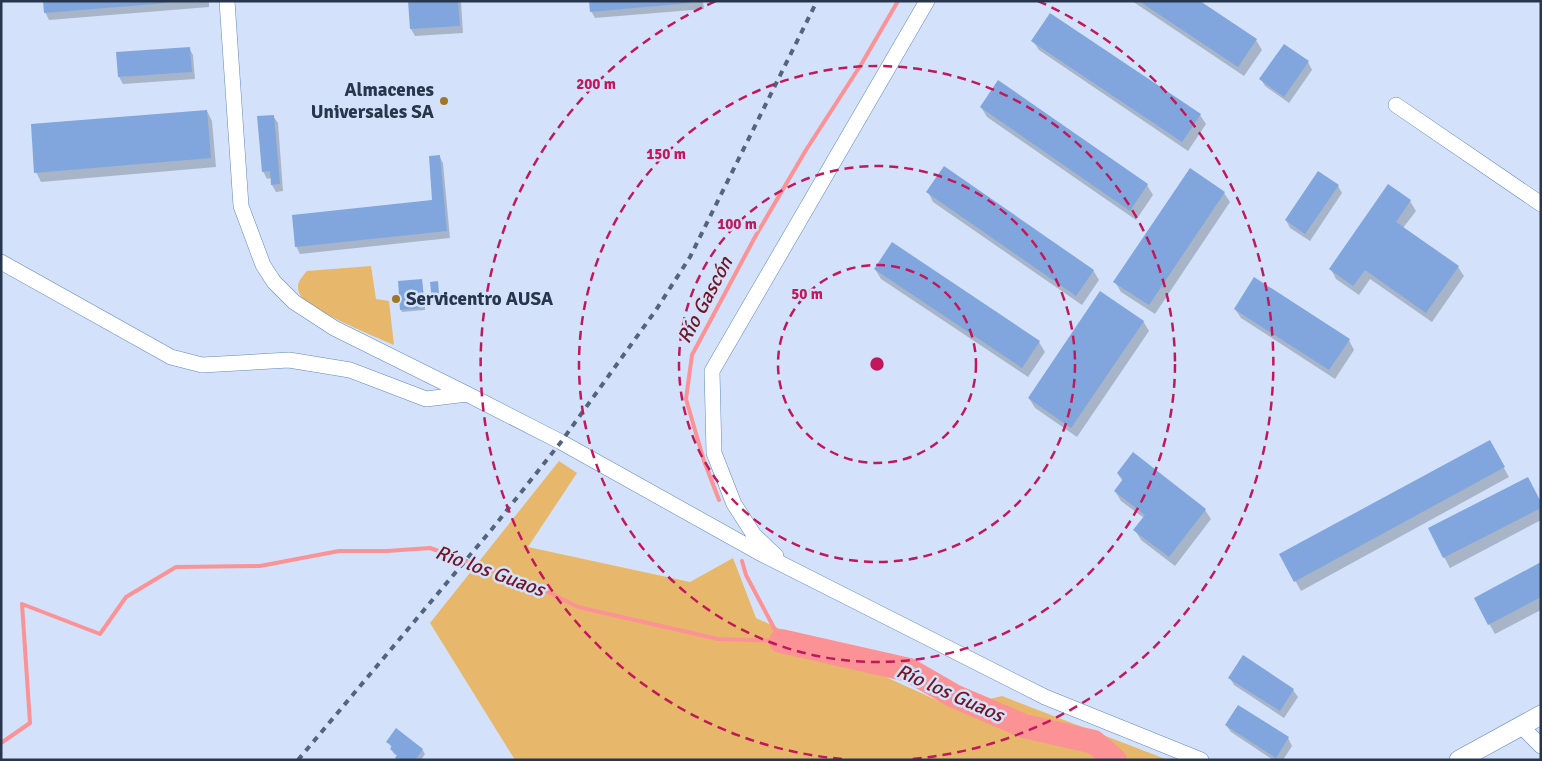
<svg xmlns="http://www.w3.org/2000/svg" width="1542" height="761" viewBox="0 0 1542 761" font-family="Signika,sans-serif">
<rect width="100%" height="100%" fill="#d3e2fa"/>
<!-- green -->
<path fill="#e7b86b" d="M371 266 376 299 389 301 394 345C376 337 307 309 300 295 295 285 300 279 307 271Z
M559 461 577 473 528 547 690 582 733 558 756 618 954 708 1002 696 1168 760H515L430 623Z"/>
<!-- shadow -->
<path fill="#0003" d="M44 1H209V7L49 20 45 12Z
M409 1H461L463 33 415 36 411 29Z
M590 1H703L704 9 595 18 591 11Z
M1132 1H1198L1256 40 1262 50 1244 76Z
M1033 41 1200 115 1206 124 1188 151 1039 50Z
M189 48 193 55 195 79 123 84 119 77Z
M1308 62 1312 70 1289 103 1265 86 1261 79Z
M981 107 1147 185 1153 195 1136 220 987 117Z
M207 111 212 121 216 167 41 182 36 172Z
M273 116 278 123 283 191 276 192 272 185 271 178 267 179 263 171Z
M439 156 443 163 450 238 300 254 296 246 434 201Z
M1338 186 1342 193 1310 241 1290 228 1286 220Z
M928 192 1093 270 1099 280 1082 305 933 202Z
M1224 193 1230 202 1155 314 1121 292 1115 282Z
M1410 201 1416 211 1403 228 1458 267 1464 276 1432 322 1370 279 1359 295 1336 279 1331 269Z
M875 269 1039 342 1045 352 1028 377 881 279Z
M422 281 425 310 402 312 401 310Z
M438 284 440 302 434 303 433 301Z
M1235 309 1349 340 1354 350 1335 379 1241 318Z
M1143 321 1149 331 1077 437 1035 408 1029 398Z
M1489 441 1509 477 1301 591 1281 555Z
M1118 474 1205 510 1211 519 1175 566 1141 540 1135 530 1144 518 1121 501 1115 491 1123 482Z
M1541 503V520L1450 568 1429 529Z
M1541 563V610L1495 634 1475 599Z
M1230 678 1293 690 1298 697 1284 718 1234 685Z
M1226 725 1288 738 1292 746 1283 760H1273L1231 732Z
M388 742 422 749 425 754 421 760H398V756L394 754 391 749 392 748Z"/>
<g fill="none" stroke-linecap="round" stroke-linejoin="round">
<!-- stream -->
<path stroke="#fb9295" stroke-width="4" d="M719 500 704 461 686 399 692 355 755 237 806 150 862 63 898 1
M1 743 30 723 22 604 100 634 126 597 176 567 260 566 339 551H387L430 548 536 586 578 607 718 639 781 641 746 575 742 561"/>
<!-- river -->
<path stroke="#fb9295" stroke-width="24" d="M781 641 909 670 954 696 1024 726 1094 742 1115 760"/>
</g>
<!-- building -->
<path fill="#81a6dd" d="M43 1H167V3L44 13Z
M408 1H458L460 26 410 29Z
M589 1H690V3L590 12Z
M1139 1H1200L1257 39 1238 67Z
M1050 13 1201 114 1182 142 1031 41Z
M1284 44 1309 61 1284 97 1259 79Z
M190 47 192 72 118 77 116 52Z
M998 80 1148 184 1130 211 980 107Z
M207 110 211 158 34 173 31 124Z
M274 115 280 184 271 185 270 171 262 172 257 116Z
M440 155 447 231 295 247 292 215 432 200 429 156Z
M944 166 1094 270 1076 296 926 192Z
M1190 168 1225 192 1149 305 1113 282Z
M1318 171 1339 185 1305 234 1285 220Z
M1388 184 1411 200 1396 222 1459 266 1426 313 1365 270 1353 286 1329 269Z
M892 242 1040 341 1022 368 874 269Z
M1254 277 1350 339 1329 370 1234 309Z
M422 279 425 308 400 310 398 281Z
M438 281 439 300 432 301 430 282Z
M1100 291 1144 321 1071 428 1028 398Z
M1490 440 1505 467 1294 582 1279 554Z
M1133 452 1206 509 1169 557 1133 530 1145 515 1114 491 1123 479 1117 473Z
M1528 477 1541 502V508L1443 558 1428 528Z
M1541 562V597L1488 625 1474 598Z
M1243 655 1294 689 1280 711 1228 678Z
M1238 705 1289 737 1276 758 1225 725Z
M396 728 423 749 415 760H398L395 758 397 755 390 749 392 746 386 742Z"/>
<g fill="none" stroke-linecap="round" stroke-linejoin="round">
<defs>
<path id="minor" d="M227 1 241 206 263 265 274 282 294 302 334 328 467 394 561 442 758 552 1045 697 1201 760
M1396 105 1541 204
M1 262 171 357 202 365 289 360 350 370 426 399 467 394
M776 556 754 535 734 504 714 453 712 371 927 1
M1521 726 1541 746"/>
<path id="major" d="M1459 760 1541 715"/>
</defs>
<!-- minor casing -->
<use href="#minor" stroke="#6387bd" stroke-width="16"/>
<!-- major casing -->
<use href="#major" stroke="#6387bd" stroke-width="20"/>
<!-- minor -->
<use href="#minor" stroke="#fff" stroke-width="15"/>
<!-- major -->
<use href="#major" stroke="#fff" stroke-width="19"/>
<!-- rail -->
<path stroke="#55647c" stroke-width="4" stroke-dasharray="6 6" stroke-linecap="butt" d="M298 760 492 529 561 442 656 310 690 257 817 1"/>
</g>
<!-- distance rings -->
<g fill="none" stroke="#c2185b" stroke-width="2.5" stroke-dasharray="9 6">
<circle cx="877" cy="364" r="99"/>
<circle cx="877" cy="364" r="198"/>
<circle cx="877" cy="364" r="298"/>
<path d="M842 759A397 397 0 0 1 716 1M1038 1A397 397 0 0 1 912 759"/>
</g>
<!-- markers -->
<g fill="#a17626" stroke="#d3e2fa" stroke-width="2">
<circle cx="444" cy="101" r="5"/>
<circle cx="396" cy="299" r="5"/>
</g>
<g text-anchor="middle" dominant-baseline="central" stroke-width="5" stroke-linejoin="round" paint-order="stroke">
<!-- poi labels -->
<g font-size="19" font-weight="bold" fill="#27364d" stroke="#d3e2fa" text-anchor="end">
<text x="434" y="90">Almacenes<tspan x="434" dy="22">Universales SA</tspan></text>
<text x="406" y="299" text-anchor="start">Servicentro AUSA</text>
</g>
<!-- water labels -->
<g font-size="20" font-style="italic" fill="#721524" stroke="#d3e2fa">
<text transform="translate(705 300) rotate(-62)">Río Gascón</text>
<text transform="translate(490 571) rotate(20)">Río los Guaos</text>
<text transform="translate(950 693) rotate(24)">Río los Guaos</text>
</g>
</g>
<circle cx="877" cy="364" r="8" fill="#c2185b" stroke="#d3e2fa" stroke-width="2.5"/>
<g font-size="15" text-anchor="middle" font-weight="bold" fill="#c2185b" stroke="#d3e2fa" stroke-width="5" stroke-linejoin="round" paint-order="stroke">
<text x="596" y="89">200 m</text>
<text x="666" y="159">150 m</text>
<text x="737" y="229">100 m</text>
<text x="807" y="299">50 m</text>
</g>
<!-- border -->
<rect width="1542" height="761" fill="none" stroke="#27364d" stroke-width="5"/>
</svg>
